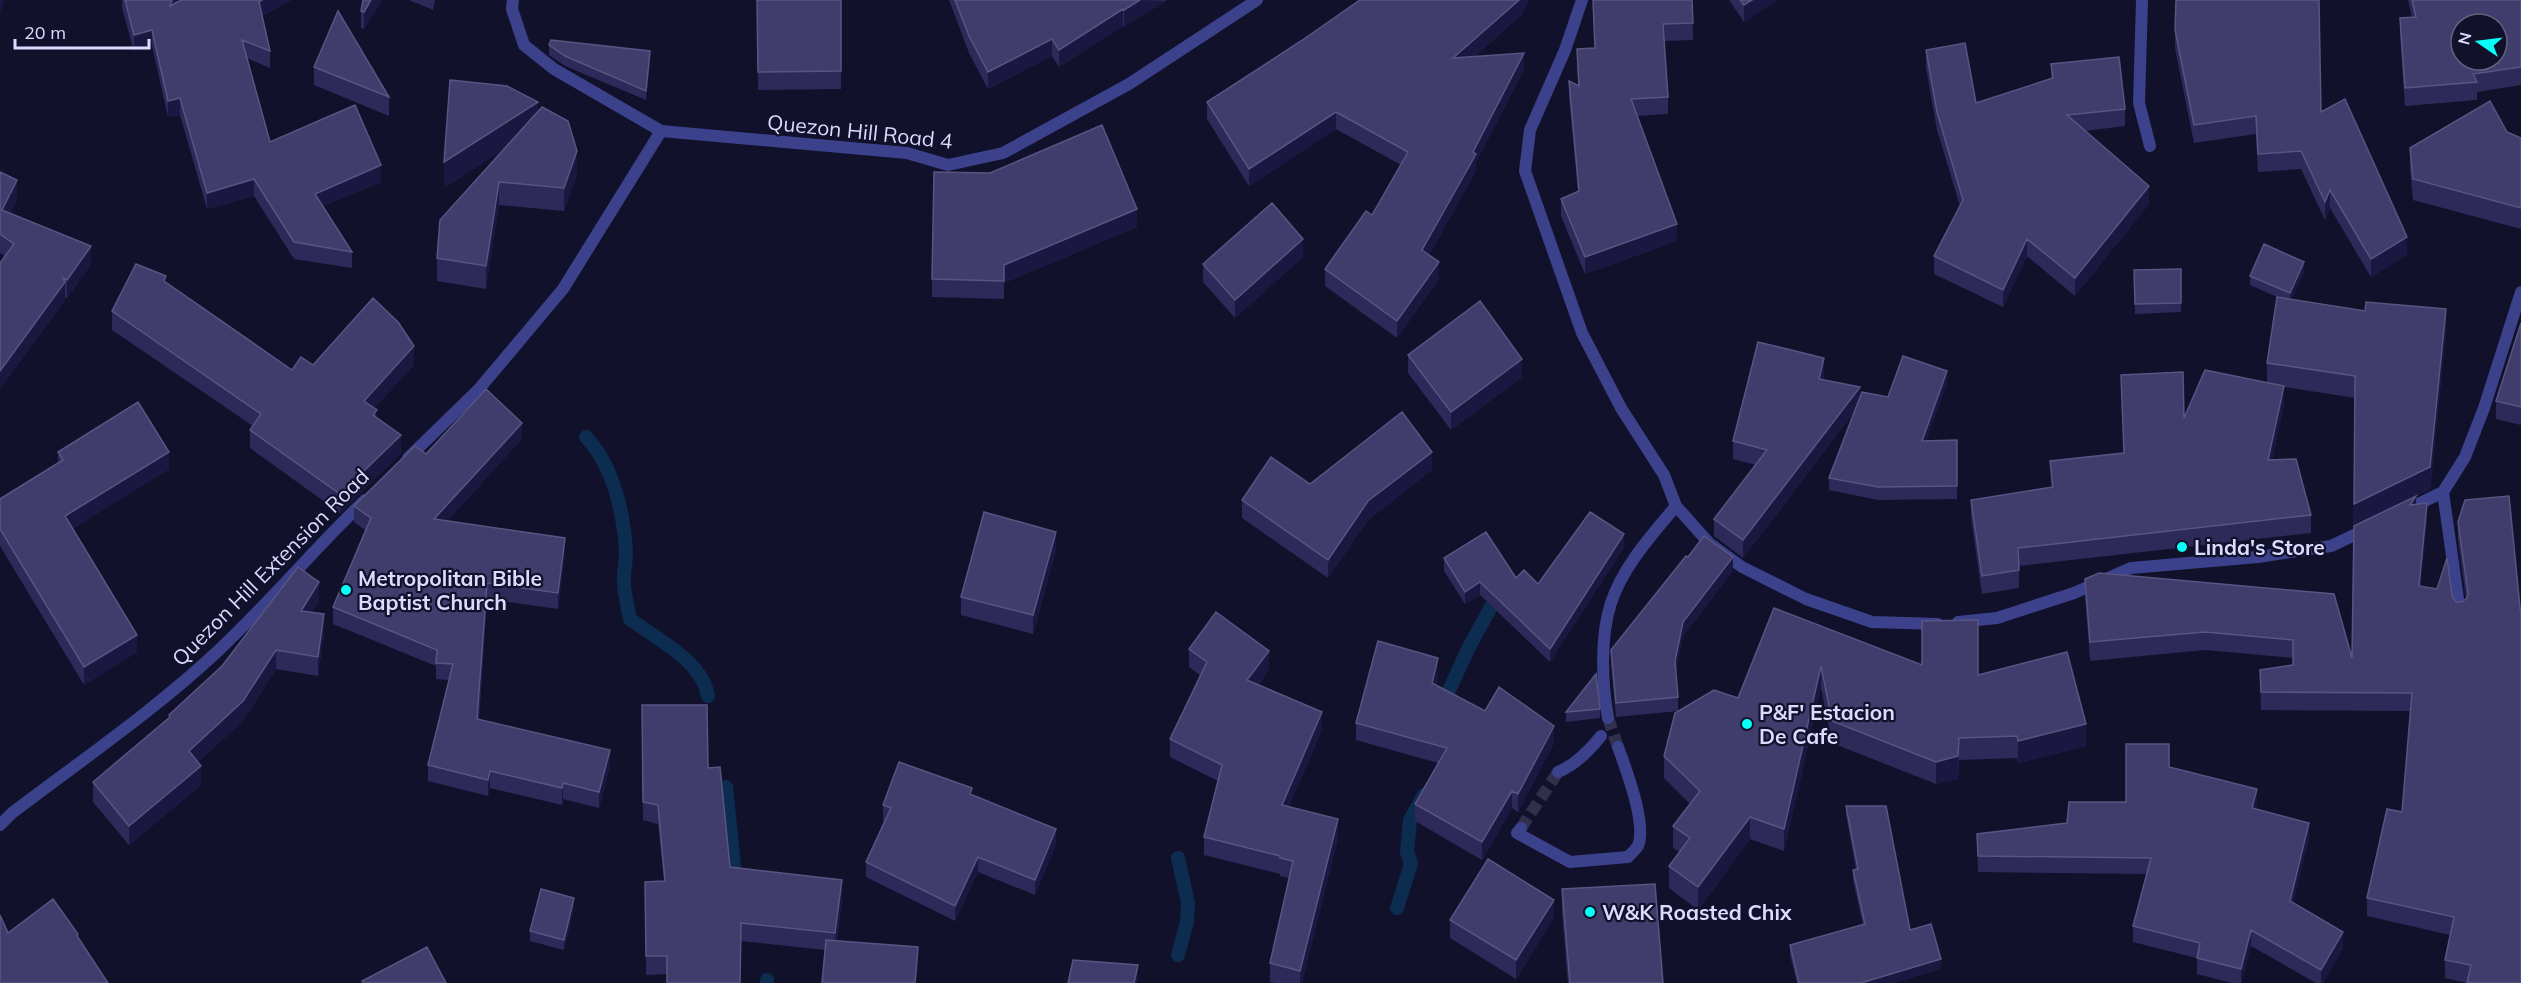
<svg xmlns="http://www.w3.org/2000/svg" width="2521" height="983" viewBox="0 0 2521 983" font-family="Mulish,sans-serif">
<rect width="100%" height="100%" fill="#12112c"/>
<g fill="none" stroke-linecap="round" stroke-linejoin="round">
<!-- stream -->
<path stroke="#0c2d4f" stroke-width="14" d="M586 437C614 467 624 514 626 554 626 563 623 572 624 582 624 594 628 607 630 619 656 639 702 660 708 696
M1441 708 1468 649 1499 592
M726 787 734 865
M1178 858 1188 903 1187 922 1178 955
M1397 908 1411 864 1407 852 1410 820 1424 795
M767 980V983"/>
<!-- street-tunnel -->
<path stroke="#302f4c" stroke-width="12" stroke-dasharray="12 6" stroke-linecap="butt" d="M1608 718 1618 747
M1521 828 1558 772"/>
<!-- street -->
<path stroke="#3b428b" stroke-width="12" d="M513 0 512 9 524 45 554 69 661 131 907 153 948 165 1003 153 1129 84 1257 0
M1582 0 1565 50 1530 130 1525 171 1582 333 1621 408 1664 475 1676 506 1709 543 1742 567 1806 599 1872 622 1938 624
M2142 0 2139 103 2150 146
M408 458 479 389 563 289 661 131
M2443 492 2460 613
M2404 511 2443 492 2465 457 2484 408 2521 292
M1958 622 1997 618 2074 593 2131 568 2258 557 2331 546 2367 529
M1608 718C1602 684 1600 636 1611 603 1623 566 1652 535 1676 506
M1558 772C1575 765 1589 751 1601 736
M0 825 12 813C82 760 155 710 219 650 270 602 315 548 365 500
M1521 828 1517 833 1570 862 1628 857C1631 854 1636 849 1638 846 1647 824 1626 769 1618 747"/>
</g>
<!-- wall -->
<path fill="#2d2959" d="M122 0H177L176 3 181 0H291L262 16 270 51V68L247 58 270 142 381 182 323 206 352 252V268L294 259 254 196 207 209 180 115 168 117 152 46 134 51 122 8Z
M382 0 364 29 361 28V11Z
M409 0H435L433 10Z
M757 0H841V89L758 90Z
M949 0H1166V1L1124 27 1123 26 1059 67 1052 56 988 89 969 53Z
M1360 0H1529L1521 15 1474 57 1524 70 1476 162V171L1429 255 1439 279 1397 338 1325 286V269L1372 215 1401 165 1336 129 1249 186 1207 119V102L1301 41Z
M1593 0H1692L1693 40 1664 41 1668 97V114L1637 116 1677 241 1585 274 1561 216V199L1578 192 1569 98V81L1578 86 1577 49 1595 48Z
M1729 0H1777L1744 22Z
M2408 0H2521V85L2477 92V100L2405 106 2400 36V18L2412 17Z
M2175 30 2321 112 2407 255 2371 277 2330 208 2325 220 2301 169 2258 172 2256 134 2194 143 2175 48Z
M549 45 650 61 646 100 565 66 549 55Z
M1926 50 1976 103 2051 79V64L2125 109V126L2085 131 2149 204 2075 296 2027 256 2003 307 1934 274V256L1960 206 1937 130 1926 68Z
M314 67 389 97V116L314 85Z
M538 111 577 174 564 211 499 205 486 289 437 281V258L503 150 444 188Z
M2507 132 2521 138V229L2413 200 2410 169V148Z
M0 172 17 199 10 213 91 264 67 298 65 297V300L0 389V263L5 256 0 253Z
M1137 227 1004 283V299L932 297V279Z
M1303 257 1235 318 1203 282V264Z
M2181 269V312L2135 314 2134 270Z
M2304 272 2292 299 2446 331 2430 489 2416 496V504L2427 522 2420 586 2452 596 2456 602H2462L2466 599 2458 540V522L2521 983H2467L2445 978V960L2450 935 2367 916V898L2402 812 2411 711 2261 710 2260 670 2293 665V658L2205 650 2090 661 2085 597V579L2352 658 2355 398 2284 387V404L2272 460 2311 515V533L2019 566V588L1982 594 1971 518V500L2051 487 2050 461 2124 453 2121 375 2184 418 2267 383V363L2277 297 2250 285V276Z
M166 282 292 370 313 365H414L374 408 377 418 401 453 340 513 250 448V430L253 426 112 330V311Z
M2521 323V425L2496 419V401Z
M1408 355 1522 377 1451 430 1408 373Z
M1824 375 1823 380 1860 397H1888L1947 383 1926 440H1957V499L1878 500 1829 490V478L1855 411 1743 558 1714 536V519L1756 465 1733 459V441Z
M522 439 447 521 565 554 558 609 487 599 479 719 610 766 599 808 563 799 562 805 490 788 488 796 428 781V765L449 680 436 679V666L333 624V607L365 530 354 522V506L426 454Z
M58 452 169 469 72 529 137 652 84 685 0 546V499L58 464Z
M1432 470 1368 520 1328 578 1242 518V500L1310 484Z
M1624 547 1550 662 1480 595 1465 604 1444 571V558L1538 584Z
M1056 550 1033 634 961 615V597Z
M1688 557 1733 571 1683 636 1676 670 1678 697V711L1616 717 1611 664V650Z
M319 601 312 612 324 633 318 676 276 669 243 721 198 762 201 785 129 845 93 802V782L169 719V715Z
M1774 608 1922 665 1978 675 2086 746 2018 763 2017 758 1959 760 1958 779 1936 784 1832 743 1821 688 1784 851 1750 839 1698 910 1669 888V866L1679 852 1673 848V826L1690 804 1664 778V756L1738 698Z
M1189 649 1269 669 1258 685 1322 730 1289 806 1338 838 1302 983H1276L1270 982V963L1289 878 1280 876V874L1204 855V837L1218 781 1170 757V739L1200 675 1189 667Z
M1438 675 1436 685 1485 711 1554 743 1518 812 1512 808 1482 860 1415 821V804L1438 763 1356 740V723Z
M642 705 708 768 730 867 842 898 837 941 918 966 825 950 741 941 667 974 646 975 645 882 664 881 658 824 643 820Z
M1600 709V718L1566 722V712Z
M2169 767 2257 805 2256 809 2309 839 2293 903 2343 948 2323 983H2316L2251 946 2241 983H2232L2197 974V958L2133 942V926L2146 874 1978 872 1977 834 2067 823 2126 802Z
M972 795 1056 844 1035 895 978 872 955 921 866 877V862L884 821H883V805Z
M1846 806 1910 930 1941 969 1893 983H1797L1790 955V945L1863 925 1853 880V870H1856L1846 815Z
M1562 889 1663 983H1568L1562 914Z
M574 908 564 950 530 941V931Z
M1554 918 1516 979 1450 938V920Z"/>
<!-- shaded-wall -->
<path fill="#1a1840" d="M0 0H4L0 14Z
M172 0H177L170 23V6Z
M262 0H291L259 18V2Z
M371 0H382L364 29V12Z
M1140 0 1166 1 1124 27V10Z
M1519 0H1529L1521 15 1453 75V58Z
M1752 0H1777L1744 22V5Z
M1123 9V26L1059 67V50Z
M152 30V46L134 51V35Z
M1052 39V56L988 89V72Z
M650 51V61L646 100V91Z
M1524 53V70L1476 162V171L1422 268V250Z
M180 98V115L168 117V101Z
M538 102V128L444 188V162Z
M1336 112V129L1249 186V169Z
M577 151V174L564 211V188Z
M381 165V182L315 210V194Z
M254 179V196L207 209V193Z
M17 180V199L2 228V210Z
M499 182V205L486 289V266Z
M2149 186V204L2075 296V278Z
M2330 190V208L2325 220V202Z
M1137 209V227L1004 283V299V265Z
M1677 224V241L1585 274V257Z
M2407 237V255L2371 277V259Z
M1303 239V257L1235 318V300Z
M2027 239V256L2003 307V290Z
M91 246V264L67 298V280Z
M1439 262V279L1397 338V321Z
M2304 262V272L2290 303V293Z
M65 282V300L0 389V371Z
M2446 309V331L2430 489 2416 496V514L2354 526V504Z
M414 346V365L364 419V401Z
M1824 358V375L1819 397V379Z
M1522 359V377L1451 430V412Z
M1947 371V383L1922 453V441Z
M2284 386V404L2268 478V460Z
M1860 387V404L1743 558V540Z
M522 423V439L434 535V519Z
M401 435V453L340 513V494Z
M169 452V469L65 534V516Z
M1432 452V470L1368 520 1328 578V560L1368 501Z
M2427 503V522L2419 604V586Z
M1056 532V550L1033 634V615Z
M1624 534V547L1550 662V649Z
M565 538V554L558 609V593Z
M1733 557V571L1683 636 1675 674V661L1683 622Z
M319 582V601L301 630V611Z
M1480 582V595L1465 604V592Z
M487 583V599L477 735V719Z
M324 614V633L318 676V657Z
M137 635V652L84 685V667Z
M276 650V669L243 721 189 771V751Z
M1269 651V669L1247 699V680Z
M1438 658V675L1432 700V683Z
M1821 666V688L1784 851V829Z
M1322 712V730L1282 823V805Z
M2086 724V746L2018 763V741Z
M1554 726V743L1518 812V794Z
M1959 738 1958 779 1936 784V762Z
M610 750V766L599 808V792Z
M201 766V785L129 845V826Z
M490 771V788L488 796V780Z
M563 783V799L562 805V788Z
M2257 789V805L2252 824V808Z
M1512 791V808L1482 860V842Z
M1750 817V839L1698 910V887Z
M1338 819V838L1302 983H1300V971Z
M2309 823V839L2290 918V901Z
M1056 829V844L1035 895V880Z
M978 857V872L955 921V906Z
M842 880V898L835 951V933Z
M574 898V908L564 950V940Z
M1554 900V918L1516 979V960Z
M2251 930V946L2241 983V969Z
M2343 932V948L2323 983H2321V970Z
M918 947V966L916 983H915Z
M1941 959V969L1893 983H1861Z
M1138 965V983H1134Z"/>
<!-- building -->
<path fill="#403c6b" stroke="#585582" stroke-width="1.5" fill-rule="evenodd" d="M125 0H172L170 6 181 0H262L259 2 270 51 242 40 270 142 355 105 381 165 315 194 352 252 294 242 254 179 207 193 180 98 168 101 152 30 134 35Z
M363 0H371L364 12 361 11Z
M757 0H841V71L758 72Z
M955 0H1140L1124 10 1123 9 1059 50 1052 39 988 72 969 36Z
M1360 0H1519L1453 58 1524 53 1473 152 1476 154 1422 250 1439 262 1397 321 1325 269 1366 211 1372 215 1408 152 1336 112 1249 169 1207 102 1301 41Z
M1593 0H1692L1693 23 1663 24 1668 97 1631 99 1677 224 1585 257 1561 199 1579 191 1569 81 1579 86 1577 49 1595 48Z
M1740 0H1752L1744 5Z
M2176 0H2319L2321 112 2345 99 2407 237 2371 259 2330 190 2325 202 2301 151 2258 154 2256 116 2194 125 2175 30Z
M2412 0H2521V67L2473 74 2477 82 2405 88 2400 18 2416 17ZM2461 24H2497V60H2461Z
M338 11 389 97 314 67Z
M551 40 650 51 646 91 565 56 549 45Z
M1965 43 1976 103 2053 78 2051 64 2119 57 2125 109 2067 115 2149 186 2075 278 2027 239 2003 290 1934 256 1963 200 1937 112 1926 50Z
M450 80 507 86 538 102 444 162Z
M2490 101 2507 132 2521 138V208L2413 179 2410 148Z
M542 107 568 121 577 151 564 188 499 182 486 266 437 258 440 220Z
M1102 125 1137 209 1004 265V281L932 279 934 172 990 173Z
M0 172 17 180 2 210 91 246 67 280 63 278 65 282 0 371V263L14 244 0 234Z
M1272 203 1303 239 1235 300 1203 264Z
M2264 244 2304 262 2290 293 2250 276Z
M136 264 166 276 164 281 292 370 301 357 313 365 373 298 398 322 414 346 364 401 377 410 373 415 401 435 340 494 250 430 261 414 112 311Z
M2181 269V303L2135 304 2134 270Z
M2277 297 2365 311 2366 302 2446 309 2430 467 2354 504 2355 376 2267 363Z
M1480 301 1522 359 1451 412 1408 355Z
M2521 323V407L2496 401Z
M1758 342 1824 358 1819 379 1860 387 1743 540 1714 519 1767 450 1733 441Z
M1903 356 1947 371 1922 441 1957 440V486L1878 487 1829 478 1862 392 1888 397Z
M2205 370 2284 386 2268 460 2296 459 2311 515 2018 548 2019 570 1982 576 1971 500 2053 487 2050 461 2124 453 2121 375 2183 372 2184 418Z
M486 389 522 423 434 519 565 538 558 593 487 583 477 719 610 750 599 792 563 783 562 788 490 771 488 780 428 765 453 664 436 663 437 650 333 607 371 518 354 506 415 446 426 454Z
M138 402 169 452 65 516 137 635 84 667 0 529V499L63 460 58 452Z
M1402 412 1432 452 1368 501 1328 560 1242 500 1271 457 1310 484Z
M2416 496 2410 505 2427 503 2419 586 2437 589 2447 558 2452 596 2456 602H2462L2467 598 2468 593 2458 522 2465 500 2509 496 2521 617V983H2467L2471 965 2445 960 2454 917 2367 898 2387 809 2402 812 2412 693 2261 692 2260 670 2293 665V640L2205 632 2090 642 2085 579 2099 573 2334 594 2352 658 2354 526Z
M984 512 1056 532 1033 615 961 597Z
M1590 512 1624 534 1550 649 1480 582 1465 592 1444 558 1486 532 1516 578 1524 570 1538 584Z
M1704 536 1733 557 1683 622 1675 661 1678 697 1616 703 1611 650 1686 556 1688 557Z
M298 567 319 582 301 611 324 614 318 657 276 650 243 701 189 751 201 766 129 826 93 782 170 717 169 715 222 666Z
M1774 608 1922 665V621L1978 620V675L2067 652 2086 724 2018 741 2017 736 1959 738 1958 756 1936 762 1832 721 1821 666 1784 829 1750 817 1698 887 1669 866 1690 838 1673 826 1700 791 1664 756 1675 713 1714 690 1738 698Z
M1216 612 1269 651 1247 680 1322 712 1282 805 1338 819 1300 971 1270 963 1293 861 1280 858V856L1204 837 1222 765 1170 739 1207 662 1189 649Z
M1378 641 1438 658 1432 683 1485 711 1499 687 1554 726 1518 794 1512 791 1482 842 1415 804 1447 748 1356 723Z
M1596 674 1600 709 1566 712Z
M642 705H707L708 768 720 767 730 867 842 880 835 933 741 923 740 983H667V956H646L645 882 665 881 658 805 643 802Z
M2126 744H2169V767L2257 789 2252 808 2309 823 2290 901 2343 932 2321 970 2251 930 2241 969 2197 958 2200 943 2133 926 2151 858 1978 856 1977 834 2067 823 2069 802H2126Z
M899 762 972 788 970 794 1056 829 1035 880 978 857 955 906 866 862 891 808 883 805Z
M1846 806H1886L1910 930 1931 924 1941 959 1861 983H1799L1790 945 1865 924 1853 870 1858 869Z
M1488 859 1554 900 1516 960 1450 920Z
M1655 884 1663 983H1570L1562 889Z
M541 889 574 898 564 940 530 931Z
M53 899 78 934 77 936 108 983H0V915L8 933Z
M826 940 918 947 915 983H822Z
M427 947 446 983H363L362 981Z
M1073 960 1138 965 1134 983H1068Z"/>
<!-- markers -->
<g fill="#07fffa" stroke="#12112c" stroke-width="2">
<circle cx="2182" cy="547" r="6"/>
<circle cx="346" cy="590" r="6"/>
<circle cx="1747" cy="724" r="6"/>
<circle cx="1590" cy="912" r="6"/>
</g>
<g text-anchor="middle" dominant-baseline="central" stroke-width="4.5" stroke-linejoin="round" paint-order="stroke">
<!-- street labels -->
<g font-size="21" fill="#dbdbff" stroke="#12112c">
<text transform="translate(860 131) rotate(6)">Quezon Hill Road 4</text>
<text transform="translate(270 567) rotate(-45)">Quezon Hill Extension Road</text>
</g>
<!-- poi labels -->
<g font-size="21" font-weight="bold" fill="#dbdbff" stroke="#12112c" text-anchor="start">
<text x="2194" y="547">Linda's Store</text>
<text x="358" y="578">Metropolitan Bible<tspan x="358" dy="24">Baptist Church</tspan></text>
<text x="1759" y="712">P&amp;F' Estacion<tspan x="1759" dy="24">De Cafe</tspan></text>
<text x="1602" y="912">W&amp;K Roasted Chix</text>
</g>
</g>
<!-- north arrow -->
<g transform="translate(2479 42) rotate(284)"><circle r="28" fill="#12112c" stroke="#626280" stroke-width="1.5"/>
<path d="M0-4.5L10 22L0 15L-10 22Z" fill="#07fffa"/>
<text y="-9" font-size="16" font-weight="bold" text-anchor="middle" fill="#dbdbff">N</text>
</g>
<!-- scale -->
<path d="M15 39v9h134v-9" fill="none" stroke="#dbdbff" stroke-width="3"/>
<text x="24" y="39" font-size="18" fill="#dbdbff" stroke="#12112c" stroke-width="4.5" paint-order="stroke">20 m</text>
</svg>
